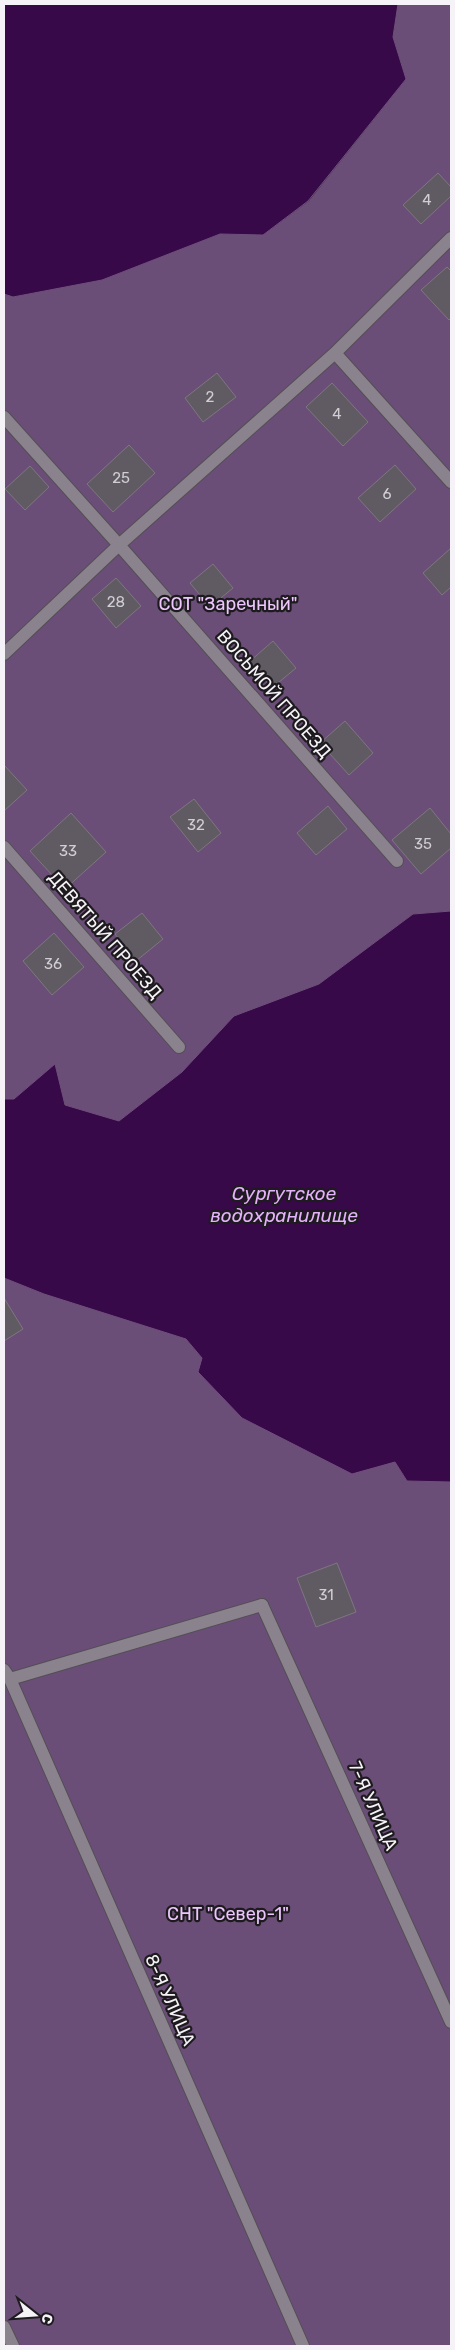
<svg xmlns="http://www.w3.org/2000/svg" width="455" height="2350" viewBox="0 0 455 2350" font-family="Rubik,sans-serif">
<rect width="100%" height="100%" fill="#38323b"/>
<!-- green -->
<path fill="#6b4e78" d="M398 4H451V911L413 914 319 984 234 1016 182 1072 119 1121 65 1105 55 1064 14 1099H4V294L13 297 102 280 220 234 263 235 309 201 406 79 393 37Z
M4 1278 44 1294 186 1339 202 1358 395 1462 407 1481 451 1482V2346H4Z"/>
<!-- water -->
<path fill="#370948" stroke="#704f7d" d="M4 4H398L393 37 406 79 308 201 263 235 220 234 102 280 13 297 4 294Z
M451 911V1482L407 1481 395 1462 352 1474 242 1418 198 1372 202 1358 186 1339 44 1294 4 1278V1099H14L55 1064 65 1105 119 1121 182 1072 234 1016 319 984 413 914Z"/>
<!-- building -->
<path fill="#605a63" stroke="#7d7780" d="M438 173 451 187V196L421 224 403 205Z
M447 267 451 271V318L449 320 421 290Z
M217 373 236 397 203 422 185 398Z
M332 383 368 422 343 446 306 407Z
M129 445 155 473 113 512 87 484Z
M395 465 416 489 380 522 358 498Z
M30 466 49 487 25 510 5 489Z
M451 548V587L442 595 423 573Z
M213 564 233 588 210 607 190 583Z
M116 578 141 606 116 628 92 599Z
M273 641 296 668 272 688 249 662Z
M345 721 373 753 349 775 320 743Z
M4 765 27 790 4 811Z
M194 799 221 833 198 852 170 817Z
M328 806 347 829 316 855 297 833Z
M430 808 451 834V848L421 874 392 840Z
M71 813 106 852 65 889 30 851Z
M142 913 163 939 136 961 115 934Z
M54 933 84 967 52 995 23 961Z
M4 1298 23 1329 4 1341Z
M337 1563 356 1612 316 1627 297 1578Z"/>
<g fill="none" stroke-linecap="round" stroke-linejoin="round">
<defs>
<path id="service" d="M10 1679 262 1605"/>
<path id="minor" d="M335 353 451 482
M4 417 119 545 397 861
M4 654 119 545 335 353 451 238
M4 847 179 1047
M262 1605 451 2022
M4 1670 10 1679 303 2346
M4 2327 13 2346"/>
</defs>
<!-- service casing -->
<use href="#service" stroke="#534e55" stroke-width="14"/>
<!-- minor casing -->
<use href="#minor" stroke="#534e55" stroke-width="14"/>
<!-- service -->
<use href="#service" stroke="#8a838d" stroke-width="12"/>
<!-- minor -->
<use href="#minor" stroke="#8a838d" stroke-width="12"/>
</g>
<g text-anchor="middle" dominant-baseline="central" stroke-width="4.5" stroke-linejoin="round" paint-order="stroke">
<!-- number labels -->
<g font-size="15" fill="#d0cdd3">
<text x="427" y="200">4</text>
<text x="210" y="397">2</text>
<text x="337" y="414">4</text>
<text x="121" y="478">25</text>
<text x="387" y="494">6</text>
<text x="116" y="602">28</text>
<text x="196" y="825">32</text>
<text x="423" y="844">35</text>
<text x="68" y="851">33</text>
<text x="53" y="964">36</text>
<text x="326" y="1595">31</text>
</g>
<!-- park labels -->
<g font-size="18" fill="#ecc6fd" stroke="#1e1b1f">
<text x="228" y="604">СОТ "Заречный"</text>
<text x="228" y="1914">СНТ "Север-1"</text>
</g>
<!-- street labels -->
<g font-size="18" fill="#f6f3f8" stroke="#1e1b1f">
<text transform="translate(274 694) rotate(49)">ВОСЬМОЙ ПРОЕЗД</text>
<text transform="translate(105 935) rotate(49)">ДЕВЯТЫЙ ПРОЕЗД</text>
<text transform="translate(373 1806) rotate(66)">7-Я УЛИЦА</text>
<text transform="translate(170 2000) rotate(66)">8-Я УЛИЦА</text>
</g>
<!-- water labels -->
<g font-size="19" font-style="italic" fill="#e4b1fb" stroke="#1e1b1f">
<text x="284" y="1193">Сургутское<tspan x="284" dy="22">водохранилище</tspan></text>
</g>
</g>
<!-- border -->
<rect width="455" height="2350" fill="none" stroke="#f6f3f8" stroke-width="10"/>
<!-- north arrow -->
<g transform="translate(35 2315) rotate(107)" stroke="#1e1b1f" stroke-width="4" paint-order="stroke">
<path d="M0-4L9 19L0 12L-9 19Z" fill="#f6f3f8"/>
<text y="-8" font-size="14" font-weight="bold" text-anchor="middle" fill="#f6f3f8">С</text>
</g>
</svg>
